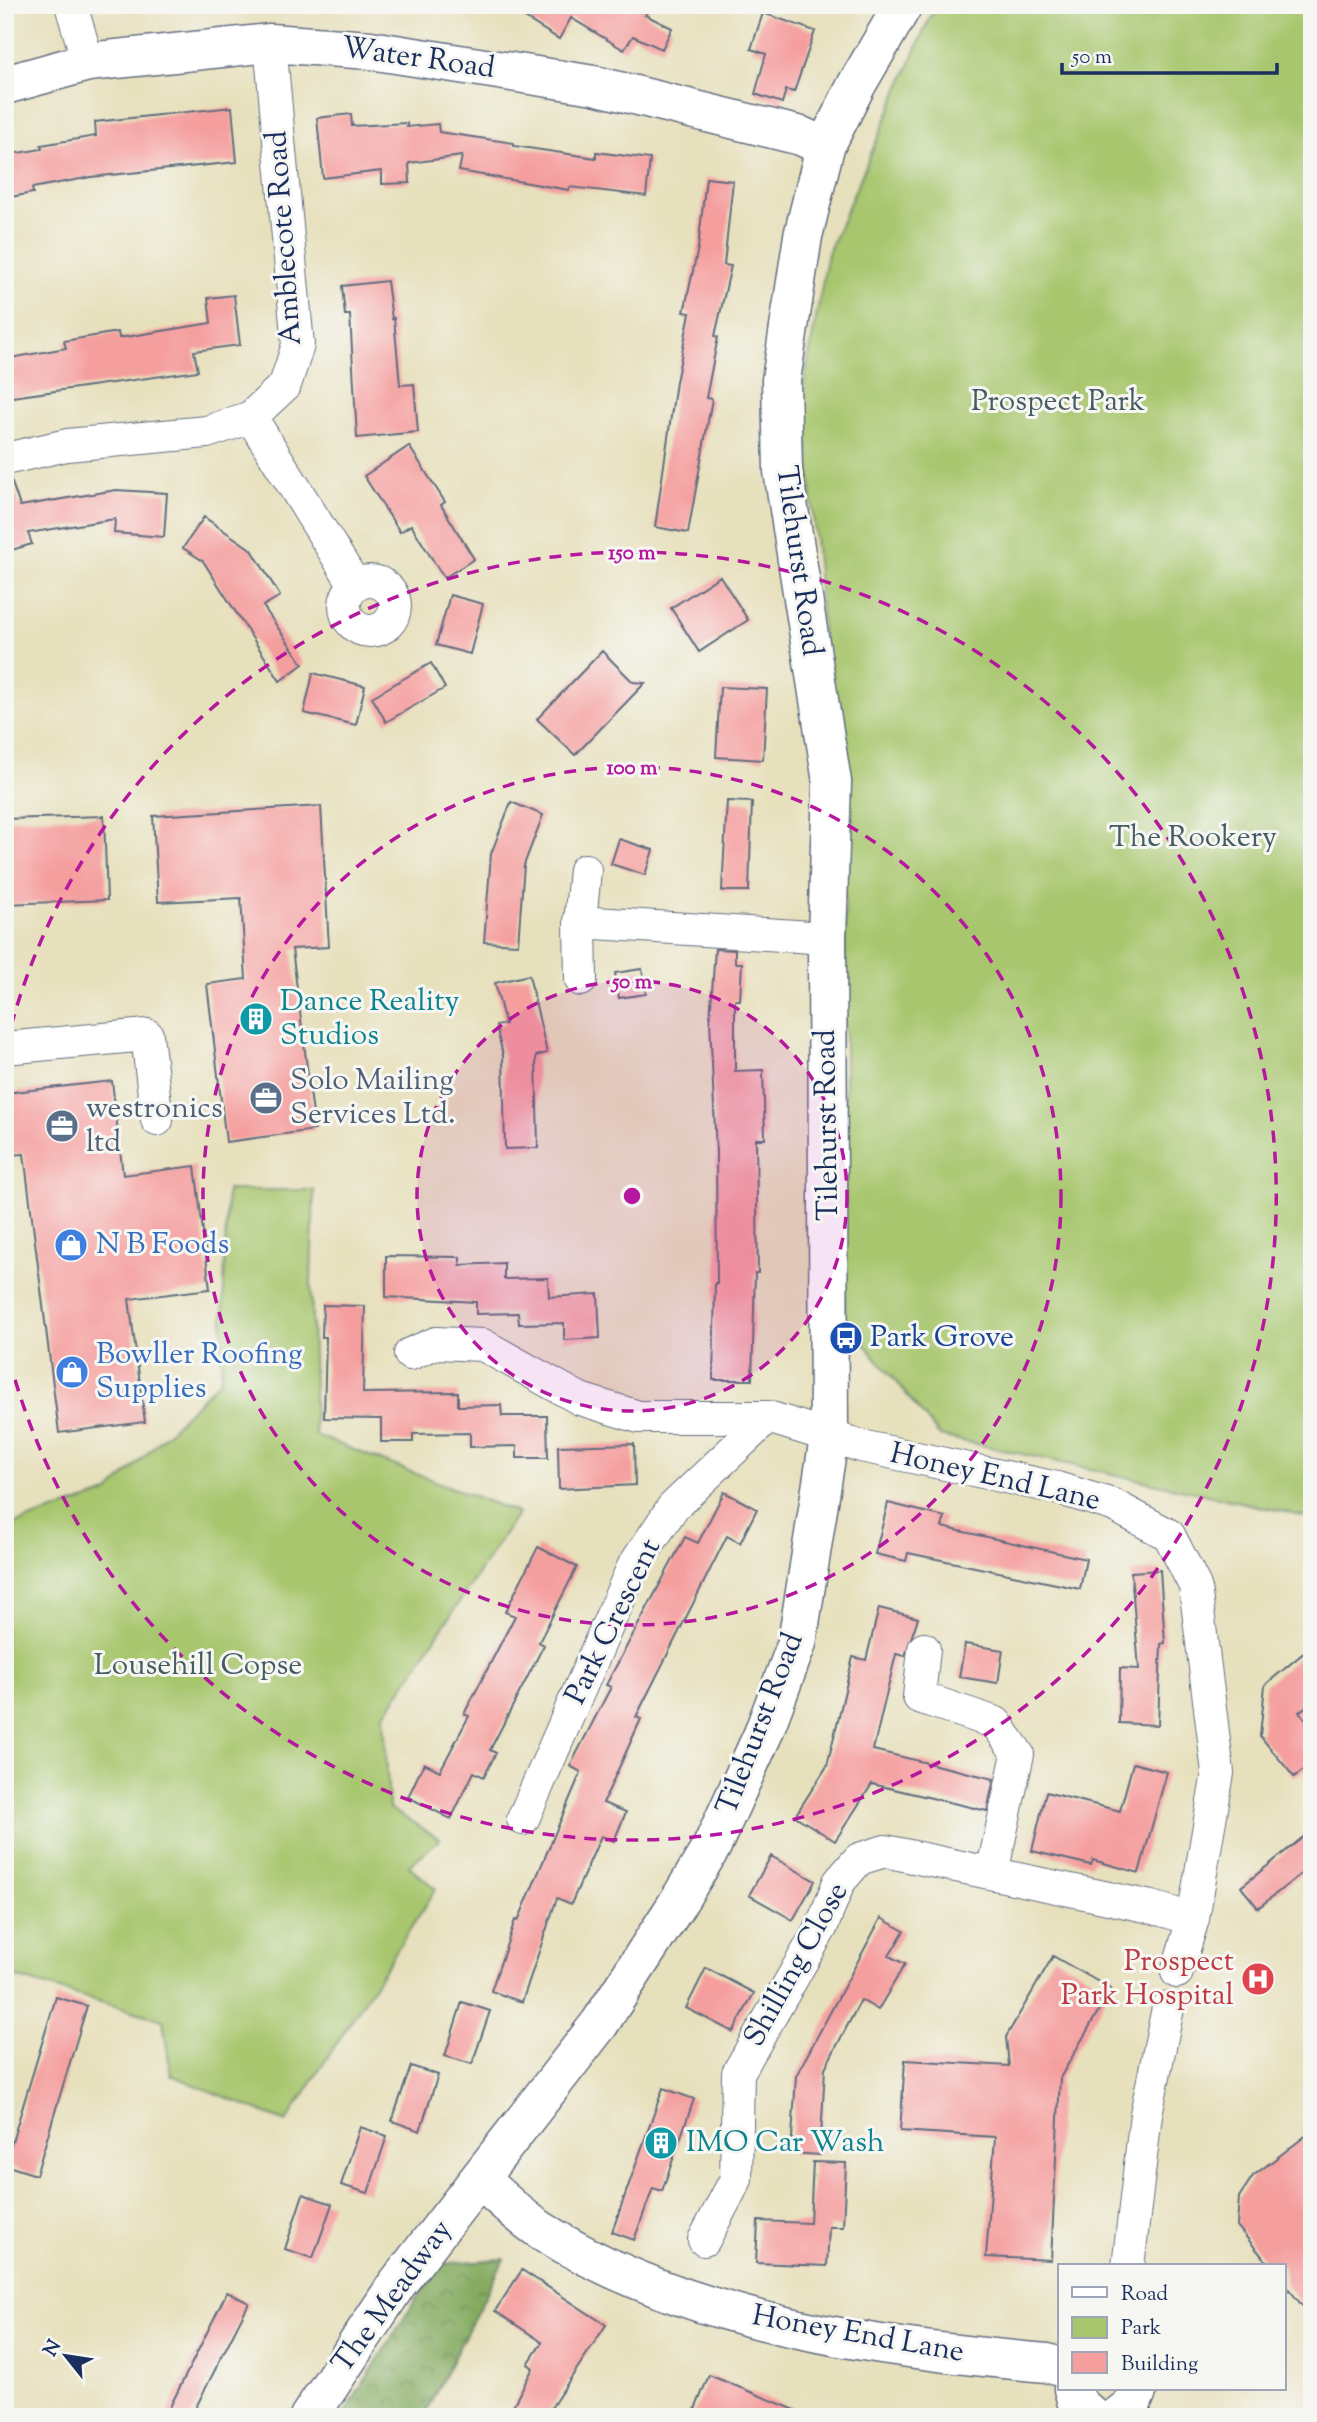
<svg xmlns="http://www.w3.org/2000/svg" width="1317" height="2422" viewBox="0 0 1317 2422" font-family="'Sorts Mill Goudy',serif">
<defs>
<pattern id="forest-crowns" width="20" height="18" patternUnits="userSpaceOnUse" patternTransform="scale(1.75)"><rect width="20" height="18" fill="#85ab60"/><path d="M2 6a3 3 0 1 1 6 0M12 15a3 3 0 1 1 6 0" fill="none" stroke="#6c8c52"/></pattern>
</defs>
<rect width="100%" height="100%" fill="#f6f6f2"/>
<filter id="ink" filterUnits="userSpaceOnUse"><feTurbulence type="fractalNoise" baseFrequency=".0143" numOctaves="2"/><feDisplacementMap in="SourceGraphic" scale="14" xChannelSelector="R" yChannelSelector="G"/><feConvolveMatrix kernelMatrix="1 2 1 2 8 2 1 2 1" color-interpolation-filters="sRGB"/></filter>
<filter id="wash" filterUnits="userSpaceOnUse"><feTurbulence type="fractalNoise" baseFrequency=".00686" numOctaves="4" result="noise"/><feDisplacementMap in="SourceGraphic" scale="28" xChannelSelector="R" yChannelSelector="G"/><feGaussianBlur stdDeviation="1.57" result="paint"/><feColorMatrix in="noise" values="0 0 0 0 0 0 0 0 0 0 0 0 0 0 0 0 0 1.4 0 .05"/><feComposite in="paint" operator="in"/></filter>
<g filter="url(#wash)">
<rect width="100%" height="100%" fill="#e7e0bc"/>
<!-- forest -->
<path fill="url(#forest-crowns)" stroke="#506d5f" stroke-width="2" d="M504 2259 426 2412 431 2417H342L438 2264Z"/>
<!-- green -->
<path fill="#a7c66d" stroke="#617a66" stroke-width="2" d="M940 5H1312V1518L940 1436 845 1320V910L803 388 828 253 930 17Z
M227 1190H314L311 1282 315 1435 518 1513 384 1716 389 1808 440 1839 409 1866 436 1889 286 2122 171 2075 163 2020 5 1974V1527L108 1493 221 1379Z"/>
<g id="blocks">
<!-- building -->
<path fill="#f59e9e" d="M504 5H652L645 15 672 28 662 49 633 36 624 50 571 18 559 39Z
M763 13 815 31 794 92 786 90 782 103 755 94 766 54 751 49Z
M232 107 237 162 91 177 32 188 33 193 5 198V155L42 149 41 145 96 136 95 122Z
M351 114 352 126 407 123V127L438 124 439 132 514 143V146L596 158V152L650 159 646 196 570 187 569 190 459 171 462 156 409 163 410 183 382 184V171L323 178 317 118Z
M706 178 733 181 724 265 731 266 715 336 718 337 706 398 712 399 688 533 655 527 676 382 690 313 684 312 698 248Z
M387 281 392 319 394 318 400 385 414 384 418 432 357 438 350 315H345L342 286Z
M234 295 240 345 194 351 198 371 5 398V359L66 348 64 341 118 332 119 338 211 323 208 298Z
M409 446 445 502 441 505 474 559 444 578 411 525 400 532 364 476Z
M5 477H10L20 506 116 490 167 493 164 537 114 533 115 519 28 533 32 544 5 552Z
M204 517 252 550 280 596 263 606 303 664 280 681 203 561 183 548Z
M720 576 748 620 699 652 671 608Z
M450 595 483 604 470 654 436 645Z
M602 651 633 682 645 683 575 755 537 719Z
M431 663 445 688 386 722 372 697Z
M313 673 365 686 356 725 304 713Z
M720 687 767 689 763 760 716 757Z
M727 801 752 802 749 891H722Z
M511 802 543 815 524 865 518 944 484 942 491 854Z
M321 806 329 947 292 949 315 1130 226 1142 207 984 246 979 241 898 158 902 153 816Z
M104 816 107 900 5 904V819Z
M619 839 653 850 645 875 611 864Z
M715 949 735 950V963H742L740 1000H735V1071L763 1070 765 1139H756L758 1273H755L752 1380H713L715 1283H717L716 1152 710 1020Z
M642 969 646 994 619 998 615 973Z
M529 975 547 1053 536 1056 538 1148 505 1149 503 1055 496 1026 505 1024 495 983Z
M112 1081 123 1175 195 1166 210 1289 129 1299 145 1422 59 1433 24 1154 10 1155 5 1093Z
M386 1256 460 1257V1265L504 1263V1279L548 1278 549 1297 598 1294 600 1338 564 1340V1323L519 1324 518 1313 476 1314V1302L386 1297Z
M323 1305 365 1306 363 1393 458 1392V1406L501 1405 502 1416H547L548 1458H517V1446L470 1447V1433L413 1434V1442H381V1419L324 1418 326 1337H322Z
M634 1444 635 1485 559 1489 558 1446Z
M724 1492 757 1509 740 1543 727 1536 636 1717 641 1719 603 1803 626 1812 614 1841 601 1836 571 1904 557 1898 522 2002 491 1991 515 1920 518 1921 581 1772 570 1766 611 1687 606 1685 685 1537 698 1543Z
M888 1503 945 1517 942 1527 1086 1559 1080 1589 908 1553 906 1561 875 1554Z
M538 1547 577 1567 539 1642 544 1645 490 1750 496 1753 484 1777 474 1772 451 1819 408 1797 424 1763 440 1771 469 1716 464 1714 515 1616 505 1612Z
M1160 1570 1165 1643 1161 1644 1158 1725 1119 1723 1120 1668 1139 1669 1131 1572Z
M879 1608 918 1618 905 1656 896 1654 873 1750 994 1779 987 1811 872 1784 835 1841 795 1816 827 1766 853 1657 866 1660Z
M965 1644 1003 1650 998 1683 959 1677Z
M1312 1646V1702L1299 1712 1312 1727V1764L1294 1777 1260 1736 1265 1685Z
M1133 1763 1167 1772 1139 1873 1093 1860 1091 1865 1032 1851 1046 1792 1120 1811Z
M1312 1830V1865L1258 1908 1241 1887Z
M771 1856 815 1881 793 1920 749 1895Z
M881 1918 904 1931 889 1956 905 1964 878 2010 861 2000 825 2068 820 2155 791 2153 796 2076Z
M1053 1956 1111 1989 1060 2078 1051 2260 986 2257 995 2137 900 2131 905 2060 1009 2066 1006 2037Z
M706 1968 754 1993 733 2032 686 2008Z
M56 1997 87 2006 36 2175 5 2165Z
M462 2002 490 2011 472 2064 445 2056Z
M411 2066 438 2075 420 2131 392 2121Z
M663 2088 694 2099 662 2191 653 2188 634 2240 612 2232Z
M360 2127 387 2136 368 2193 341 2185Z
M1312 2131V2318L1284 2283V2266H1270L1237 2226 1239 2197 1253 2176Z
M813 2162 846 2163 843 2227H829L827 2266 756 2263 758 2221 810 2223Z
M303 2194 332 2204 313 2258 285 2249Z
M522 2270 606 2325 545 2417H507L533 2368 528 2364 542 2342 495 2311Z
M227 2292 249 2303 191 2417H165Z
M709 2375 810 2416V2417H692Z"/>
</g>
</g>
<g filter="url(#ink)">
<use href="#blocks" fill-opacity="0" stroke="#626d7f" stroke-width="2"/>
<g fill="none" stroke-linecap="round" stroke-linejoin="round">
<defs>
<path id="street" d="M71 5 88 62
M251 417 355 585
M5 459 67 445 207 432 251 417 285 385 298 345 270 43
M345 606a25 25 0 1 1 50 0a25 25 0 1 1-50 0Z
M580 922 585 870
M581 980 580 922 827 938
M5 1048 147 1035 157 1120
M410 1354 436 1343 483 1345 580 1399 639 1417H768L861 1446 1057 1488 1113 1505 1169 1535 1195 1586 1218 1773 1193 1919 1177 1972
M924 1649 919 1697 996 1723 1018 1754 992 1873
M523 1819 633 1567 673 1507 768 1417
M704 2240 736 2179 738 2073 822 1926 839 1882 859 1859 885 1851 1151 1907 1193 1919
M1128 2266 1146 2114 1168 2008"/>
<path id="secondary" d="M5 85 88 62 270 43 370 50 594 85 801 136 825 147
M480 2180C500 2197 520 2217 542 2231 691 2324 876 2348 1047 2363L1060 2367
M1073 2389 1077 2403 1093 2417
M309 2417 397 2284 600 2023 677 1904 712 1846 763 1734 797 1643 829 1438 827 938 832 782 783 471 781 380 803 236 825 147 857 84 903 5
M1117 2417 1131 2406 1138 2389"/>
</defs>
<!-- street casing -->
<use href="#street" stroke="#626d7f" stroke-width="34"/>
<!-- secondary casing -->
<use href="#secondary" stroke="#626d7f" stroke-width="41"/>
<!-- street -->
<use href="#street" stroke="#fff" stroke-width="32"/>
<!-- secondary -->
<use href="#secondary" stroke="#fff" stroke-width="38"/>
</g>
</g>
<!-- distance rings -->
<circle cx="632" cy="1196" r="215" fill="#b5179e" fill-opacity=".12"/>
<g fill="none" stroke="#b5179e" stroke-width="3.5" stroke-dasharray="12 9">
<circle cx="632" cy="1196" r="215"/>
<circle cx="632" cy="1196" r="429"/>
<path d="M6 1046A644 644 0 1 1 6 1346"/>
</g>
<!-- icons -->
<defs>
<symbol id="building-disc" viewBox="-11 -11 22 22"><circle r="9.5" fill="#0f9aa8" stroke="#f6f6f2"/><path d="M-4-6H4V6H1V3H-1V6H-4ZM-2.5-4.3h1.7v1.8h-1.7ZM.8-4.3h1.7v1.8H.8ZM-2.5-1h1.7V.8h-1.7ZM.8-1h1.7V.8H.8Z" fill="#fff"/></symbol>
<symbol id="office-disc" viewBox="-11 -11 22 22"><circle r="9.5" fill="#5c6f8a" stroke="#f6f6f2"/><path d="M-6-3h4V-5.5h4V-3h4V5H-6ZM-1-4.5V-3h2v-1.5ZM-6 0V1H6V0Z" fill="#fff"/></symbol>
<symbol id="shop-disc" viewBox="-11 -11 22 22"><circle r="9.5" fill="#3f7fe0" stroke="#f6f6f2"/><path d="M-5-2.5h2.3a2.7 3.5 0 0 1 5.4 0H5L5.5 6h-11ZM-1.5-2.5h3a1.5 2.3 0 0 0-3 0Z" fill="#fff"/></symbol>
<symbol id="bus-disc" viewBox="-11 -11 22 22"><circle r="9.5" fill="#1a4fb4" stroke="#f6f6f2"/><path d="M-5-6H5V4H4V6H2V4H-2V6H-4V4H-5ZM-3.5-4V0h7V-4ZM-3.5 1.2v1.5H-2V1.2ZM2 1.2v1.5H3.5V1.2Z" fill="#fff"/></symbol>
<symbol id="hospital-disc" viewBox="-11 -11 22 22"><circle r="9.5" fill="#e0444e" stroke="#f6f6f2"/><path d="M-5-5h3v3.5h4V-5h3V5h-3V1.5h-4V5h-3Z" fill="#fff"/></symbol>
</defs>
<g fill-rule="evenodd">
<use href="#building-disc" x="237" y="1000" width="38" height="38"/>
<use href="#office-disc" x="247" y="1079" width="38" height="38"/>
<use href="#office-disc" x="43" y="1107" width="38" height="38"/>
<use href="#shop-disc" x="52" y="1226" width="38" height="38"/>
<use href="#bus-disc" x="827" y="1319" width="38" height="38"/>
<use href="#shop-disc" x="53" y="1353" width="38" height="38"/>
<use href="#hospital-disc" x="1239" y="1960" width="38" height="38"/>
<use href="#building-disc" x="642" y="2124" width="38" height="38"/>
</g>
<g text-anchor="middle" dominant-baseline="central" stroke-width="6" stroke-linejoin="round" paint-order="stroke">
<!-- street labels -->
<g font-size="30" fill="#1b2f5e" stroke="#f6f6f2">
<text transform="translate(418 59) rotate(8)">Water Road</text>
<text transform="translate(285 238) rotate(-94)">Amblecote Road</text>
<text transform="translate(798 561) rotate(82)">Tilehurst Road</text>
<text transform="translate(828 1125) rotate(-91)">Tilehurst Road</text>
<text transform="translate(995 1478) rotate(13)">Honey End Lane</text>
<text transform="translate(614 1622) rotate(-64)">Park Crescent</text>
<text transform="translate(761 1724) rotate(-69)">Tilehurst Road</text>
<text transform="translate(797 1965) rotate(-61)">Shilling Close</text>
<text transform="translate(393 2297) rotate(-54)">The Meadway</text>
<text transform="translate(858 2335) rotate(10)">Honey End Lane</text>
</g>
<!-- park labels -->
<g font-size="30" fill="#455c62" stroke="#f6f6f2">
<text x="1058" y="402">Prospect Park</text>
<text x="1193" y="838">The Rookery</text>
<text x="198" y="1666">Lousehill Copse</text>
</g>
<!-- culture labels -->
<g font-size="30" fill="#0d838f" stroke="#f6f6f2" text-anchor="start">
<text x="280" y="1002">Dance Reality<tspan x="280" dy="34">Studios</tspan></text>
<text x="686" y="2143">IMO Car Wash</text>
</g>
<!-- service labels -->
<g font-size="30" fill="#4e5e75" stroke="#f6f6f2" text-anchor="start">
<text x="290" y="1081">Solo Mailing<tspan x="290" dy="34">Services Ltd.</tspan></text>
<text x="86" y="1109">westronics<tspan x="86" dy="34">ltd</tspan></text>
</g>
<!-- shop labels -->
<g font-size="30" fill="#366cbe" stroke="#f6f6f2" text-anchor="start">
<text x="96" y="1245">N B Foods</text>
<text x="96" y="1355">Bowller Roofing<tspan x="96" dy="34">Supplies</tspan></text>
</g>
<!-- transit labels -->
<g font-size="30" fill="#164399" stroke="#f6f6f2" text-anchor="start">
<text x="870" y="1338">Park Grove</text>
</g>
<!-- health labels -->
<g font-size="30" fill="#be3a42" stroke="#f6f6f2" text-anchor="end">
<text x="1234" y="1962">Prospect<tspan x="1234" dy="34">Park Hospital</tspan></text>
</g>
</g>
<circle cx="632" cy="1196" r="10" fill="#b5179e" stroke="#f6f6f2" stroke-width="3.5"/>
<g font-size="21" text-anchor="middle" font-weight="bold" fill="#b5179e" stroke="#f6f6f2" stroke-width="6" stroke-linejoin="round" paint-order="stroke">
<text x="632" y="559">150 m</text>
<text x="632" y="774">100 m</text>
<text x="632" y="988">50 m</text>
</g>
<!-- margin -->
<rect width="1317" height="2422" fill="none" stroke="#f6f6f2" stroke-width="28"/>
<!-- legend -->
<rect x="1058" y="2264" width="228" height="126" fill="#f6f6f2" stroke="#9ea6b7" stroke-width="2"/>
<rect x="1072" y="2287" width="35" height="10" fill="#ffffff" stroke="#9ea6b7" stroke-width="2"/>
<text x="1121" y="2300" font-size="21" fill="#1b2f5e">Road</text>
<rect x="1072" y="2317" width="35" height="21" fill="#a7c66d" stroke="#9ea6b7" stroke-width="2"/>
<text x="1121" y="2334" font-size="21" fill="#1b2f5e">Park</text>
<rect x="1072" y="2352" width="35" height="21" fill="#f59e9e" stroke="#9ea6b7" stroke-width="2"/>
<text x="1121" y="2370" font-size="21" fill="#1b2f5e">Building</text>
<!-- north arrow -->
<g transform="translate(66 2356) rotate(300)" stroke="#f6f6f2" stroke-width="5" paint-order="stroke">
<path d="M0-5L12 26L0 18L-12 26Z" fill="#1b2f5e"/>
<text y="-10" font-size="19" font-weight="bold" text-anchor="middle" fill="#1b2f5e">N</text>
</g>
<!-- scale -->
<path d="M1062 63v10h215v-10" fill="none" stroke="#1b2f5e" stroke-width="3.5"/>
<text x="1072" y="63" font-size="21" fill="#1b2f5e" stroke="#f6f6f2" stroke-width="5" paint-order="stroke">50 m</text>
</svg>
